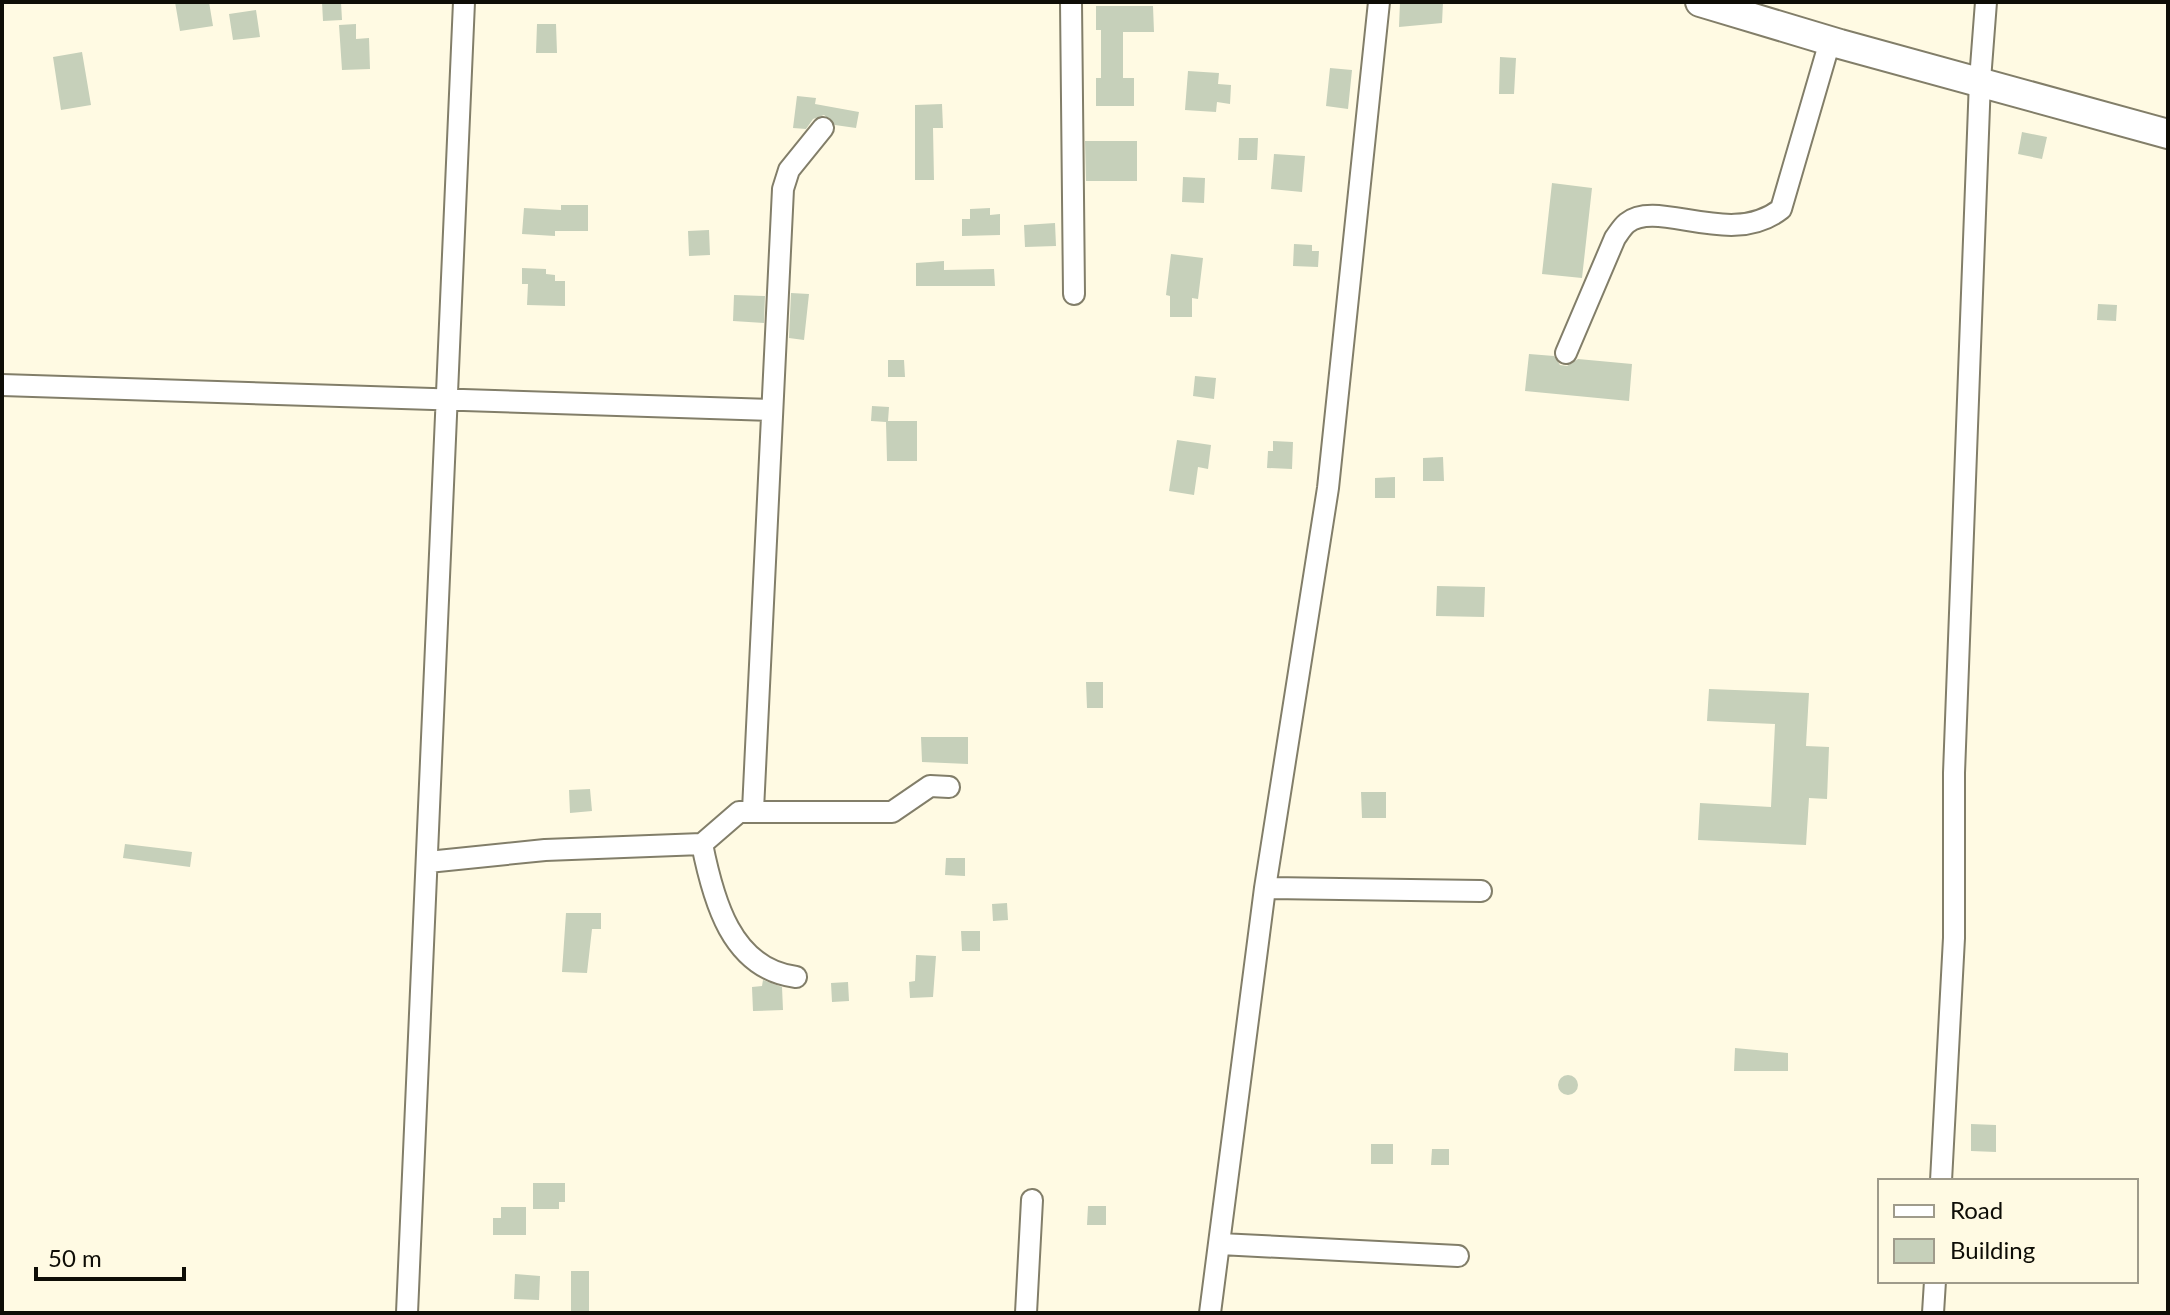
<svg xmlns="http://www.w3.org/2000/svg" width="2170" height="1315" viewBox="0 0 2170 1315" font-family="Lato,sans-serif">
<rect width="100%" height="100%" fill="#fffae3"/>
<!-- building -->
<path fill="#c6d0ba" d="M175 2H209L213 26 180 31Z
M322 2H341L342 20 323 21Z
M1400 2H1443L1442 23 1399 27Z
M1096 6H1153L1154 32H1123V78H1134V106H1096V78H1101V30H1096Z
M256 10 260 37 233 40 229 14Z
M356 24V39L369 38 370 69 342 70 339 25Z
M537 24H556L557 53H536Z
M82 52 91 105 61 110 53 57Z
M1500 57 1516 58 1514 94H1499Z
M1330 68 1352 70 1348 109 1326 106Z
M1188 71 1219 73 1218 84 1231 85 1230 104 1217 102 1216 112 1185 110Z
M797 96 816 98 815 104 859 112 856 128 835 125 824 115 813 119 806 129 793 128Z
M942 104 943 128H933L934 180H915V105Z
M2022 132 2047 137 2042 159 2018 154Z
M1239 138H1258L1257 160H1238Z
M1085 141H1137V181H1086Z
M1274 154 1305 156 1302 192 1271 189Z
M1183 177 1205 178 1204 203 1182 202Z
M1552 183 1592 188 1582 278 1542 274Z
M561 205H588V231H555V236L522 234 524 208 561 210Z
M990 208V215L1000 214V235L962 236V219H970V209Z
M1055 223 1056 246 1025 247 1024 225Z
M709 230 710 255 689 256 688 231Z
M1294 244 1312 245V251H1319L1318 267 1293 266Z
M1171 254 1203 258 1198 299 1192 298V317H1170V296L1166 295Z
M944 261V270L994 269 995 286H916V263Z
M522 268 546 269V274L555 275V281H565V306L527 305 528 284H522Z
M791 293 809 294 804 340 789 338Z
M734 295 765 296 764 323 733 321Z
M2098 304 2117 305 2116 321 2097 320Z
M1529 354 1554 356 1560 365 1567 366 1578 359 1632 364 1629 401 1525 391Z
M888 360H904L905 377H888Z
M1195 376 1216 378 1214 399 1193 396Z
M872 406 889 407 888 421H917V461H887L886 422 871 421Z
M1177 440 1211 445 1208 469 1198 467 1194 495 1169 491Z
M1273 441 1293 442 1292 469 1267 468 1268 451H1273Z
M1443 457 1444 481H1423V458Z
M1395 477V498H1375V478Z
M1437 586 1485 587 1484 617 1436 616Z
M1086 682H1103V708H1087Z
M1709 689 1809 693 1806 746 1829 747 1827 799 1809 798 1806 845 1698 840 1700 803 1771 807 1775 724 1707 721Z
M921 737H968V764L922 762Z
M590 789 592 811 570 813 569 790Z
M1361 792H1386V818H1362Z
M125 844 192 852 190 867 123 858Z
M946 858H965V876L945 875Z
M1007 903 1008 920 993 921 992 904Z
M566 913H601V929H592L587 973 562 972Z
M961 931H980V951H962Z
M916 955 936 956 933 997 910 998 909 982 915 981Z
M763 980 782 987 783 1010 753 1011 752 987 762 986Z
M848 982 849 1001 832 1002 831 983Z
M1735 1048 1788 1053V1071H1734Z
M1558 1085a10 10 0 1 1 20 0a10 10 0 1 1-20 0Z
M1971 1124 1996 1125V1152L1971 1151Z
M1371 1144H1393V1164H1371Z
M1432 1149H1449V1165H1431Z
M533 1183H565V1202H559V1209H533Z
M1088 1206H1106V1225H1087Z
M501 1207H526V1235H493V1218H501Z
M571 1271H589V1313H571Z
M515 1274 540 1276 539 1300 514 1299Z"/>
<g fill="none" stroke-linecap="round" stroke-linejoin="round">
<defs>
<path id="street" d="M1071 2 1074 294
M1566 353 1615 238C1618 234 1622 227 1627 223 1658 198 1730 249 1781 209L1830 41
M2 385 771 410
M753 810 783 189 789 170 823 128
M702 844C713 899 731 969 796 977
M428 862 545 850 702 844 739 812H892L930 786 949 787
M1265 888 1481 891
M1941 1181 1954 938V773L1980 80 1986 2
M1220 1244 1458 1256
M407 1313 464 2
M1026 1313 1032 1200
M1210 1313 1265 888 1328 488 1379 2
M1933 1313 1935 1281"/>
<path id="secondary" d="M1700 2 1840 44 2168 134"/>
</defs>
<!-- street casing -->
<use href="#street" stroke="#827e69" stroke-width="24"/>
<!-- secondary casing -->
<use href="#secondary" stroke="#827e69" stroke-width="32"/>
<!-- street -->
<use href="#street" stroke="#fff" stroke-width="20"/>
<!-- secondary -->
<use href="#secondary" stroke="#fff" stroke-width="28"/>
</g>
<!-- border -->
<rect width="2170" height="1315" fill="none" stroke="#0e0d06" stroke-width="8"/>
<!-- legend -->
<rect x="1878" y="1179" width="260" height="104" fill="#fffae3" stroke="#9f9b8b" stroke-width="2"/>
<rect x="1894" y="1205" width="40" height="12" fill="#ffffff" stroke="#9f9b8b" stroke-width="2"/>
<text x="1950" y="1219" font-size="24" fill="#0e0d06">Road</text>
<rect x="1894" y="1239" width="40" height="24" fill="#c6d0ba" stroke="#9f9b8b" stroke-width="2"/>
<text x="1950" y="1259" font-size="24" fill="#0e0d06">Building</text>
<!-- scale -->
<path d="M36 1267v12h148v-12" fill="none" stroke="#0e0d06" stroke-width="4"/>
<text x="48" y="1267" font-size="24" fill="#0e0d06" stroke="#fffae3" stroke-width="6" paint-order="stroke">50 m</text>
</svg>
